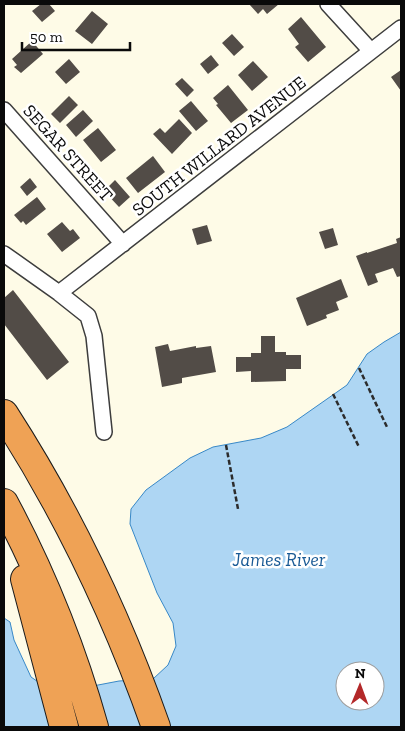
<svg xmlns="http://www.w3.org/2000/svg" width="405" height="731" viewBox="0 0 405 731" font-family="'Zilla Slab',serif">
<rect width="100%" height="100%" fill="#fefbe7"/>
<!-- water -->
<path fill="#aed6f3" stroke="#3888c7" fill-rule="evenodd" d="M401 332V727H4V618L10 622 14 640 31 677 50 690H72L119 681 153 679 168 665 176 646 173 623 157 593 130 524 131 509 146 490 190 458 213 447 261 438 287 427 347 385 367 354 384 342ZM345 671H375V701H345Z"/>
<!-- building -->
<path fill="#524c47" d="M41 4H49L55 11 42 22 32 11Z
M249 4H279L267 14 263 9 258 14Z
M92 11 108 24 92 44 75 31Z
M301 17 326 47 308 62 295 47 299 44 288 29Z
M232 34 244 47 234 56 222 43Z
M32 41 43 54 21 73 14 67 17 65 12 59Z
M211 55 219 65 208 74 200 64Z
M69 59 80 72 66 84 55 72Z
M253 61 268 77 252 91 238 75Z
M401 70V91L391 77Z
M182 78 194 90 187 97 175 84Z
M228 85 248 110 231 123 216 105 218 104 213 98Z
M69 96 78 105 60 123 51 114Z
M191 101 208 121 196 131 179 111Z
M83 110 93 121 76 137 66 125Z
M179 119 192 133 172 154 153 134 160 128 165 133Z
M98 128 116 150 101 162 83 140Z
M153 156 165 172 138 193 126 178Z
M30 178 37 187 27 196 20 187Z
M115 180 130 197 119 207 104 191Z
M37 197 46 209 26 225 23 221 21 223 14 215Z
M62 222 70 231 73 229 80 238 62 252 47 234Z
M207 225 212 241 197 245 192 229Z
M333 228 338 245 325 249 319 232Z
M401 237V276L397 277 393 268 375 274 378 282 368 286 356 256 367 252V253L397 243 396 239Z
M341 279 348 297 336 302 339 310 326 315 327 318 307 326 296 298Z
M13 290 69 362 47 380 4 324V298Z
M261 336H275V352H286V355H301V369H286V381L251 382V371L236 372V357H251V353H261Z
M168 344 170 351 196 346V348L211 346 216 372 182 378V383L162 387 155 347Z"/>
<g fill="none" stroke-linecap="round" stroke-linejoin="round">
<defs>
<path id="street" d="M328 4 371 51
M4 110 123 244
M4 254 59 293 88 316 94 336 104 432
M59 293 401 28"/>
<path id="highway" d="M4 414C68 513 117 616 156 727
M4 503C42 574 72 649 94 727
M25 579 64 727"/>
</defs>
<!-- street casing -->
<use href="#street" stroke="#3d3d3d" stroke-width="18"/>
<!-- highway casing -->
<use href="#highway" stroke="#1b1b1b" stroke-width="30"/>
<!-- path -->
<path stroke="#2c2c2c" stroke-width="2.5" stroke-dasharray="5 2.5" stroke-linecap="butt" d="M359 368 387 427
M333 394 359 447
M226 445 238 509"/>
<!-- street -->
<use href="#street" stroke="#fff" stroke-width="15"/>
<!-- highway -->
<use href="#highway" stroke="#efa255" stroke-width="28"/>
</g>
<g text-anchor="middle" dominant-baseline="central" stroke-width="5" stroke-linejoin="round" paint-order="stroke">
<!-- street labels -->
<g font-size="18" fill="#0a0a0a" stroke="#fff">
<text transform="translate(219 146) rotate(-38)">SOUTH WILLARD AVENUE</text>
<text transform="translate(68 153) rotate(48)">SEGAR STREET</text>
</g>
<!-- water labels -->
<g font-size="19" font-style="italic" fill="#195a95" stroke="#fff">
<text x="279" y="559">James River</text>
</g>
</g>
<!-- border -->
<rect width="405" height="731" fill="none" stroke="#0a0a0a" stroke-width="10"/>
<!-- north arrow -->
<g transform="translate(360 686) rotate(1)"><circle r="24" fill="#ffffff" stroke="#9d9d9d"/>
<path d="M0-4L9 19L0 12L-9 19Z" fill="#b32829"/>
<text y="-8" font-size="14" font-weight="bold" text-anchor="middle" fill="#0a0a0a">N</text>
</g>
<!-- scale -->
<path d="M22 42v8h108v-8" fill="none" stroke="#0a0a0a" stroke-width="2.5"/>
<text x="30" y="42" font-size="15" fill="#0a0a0a" stroke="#ffffff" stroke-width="4" paint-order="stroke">50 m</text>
</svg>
